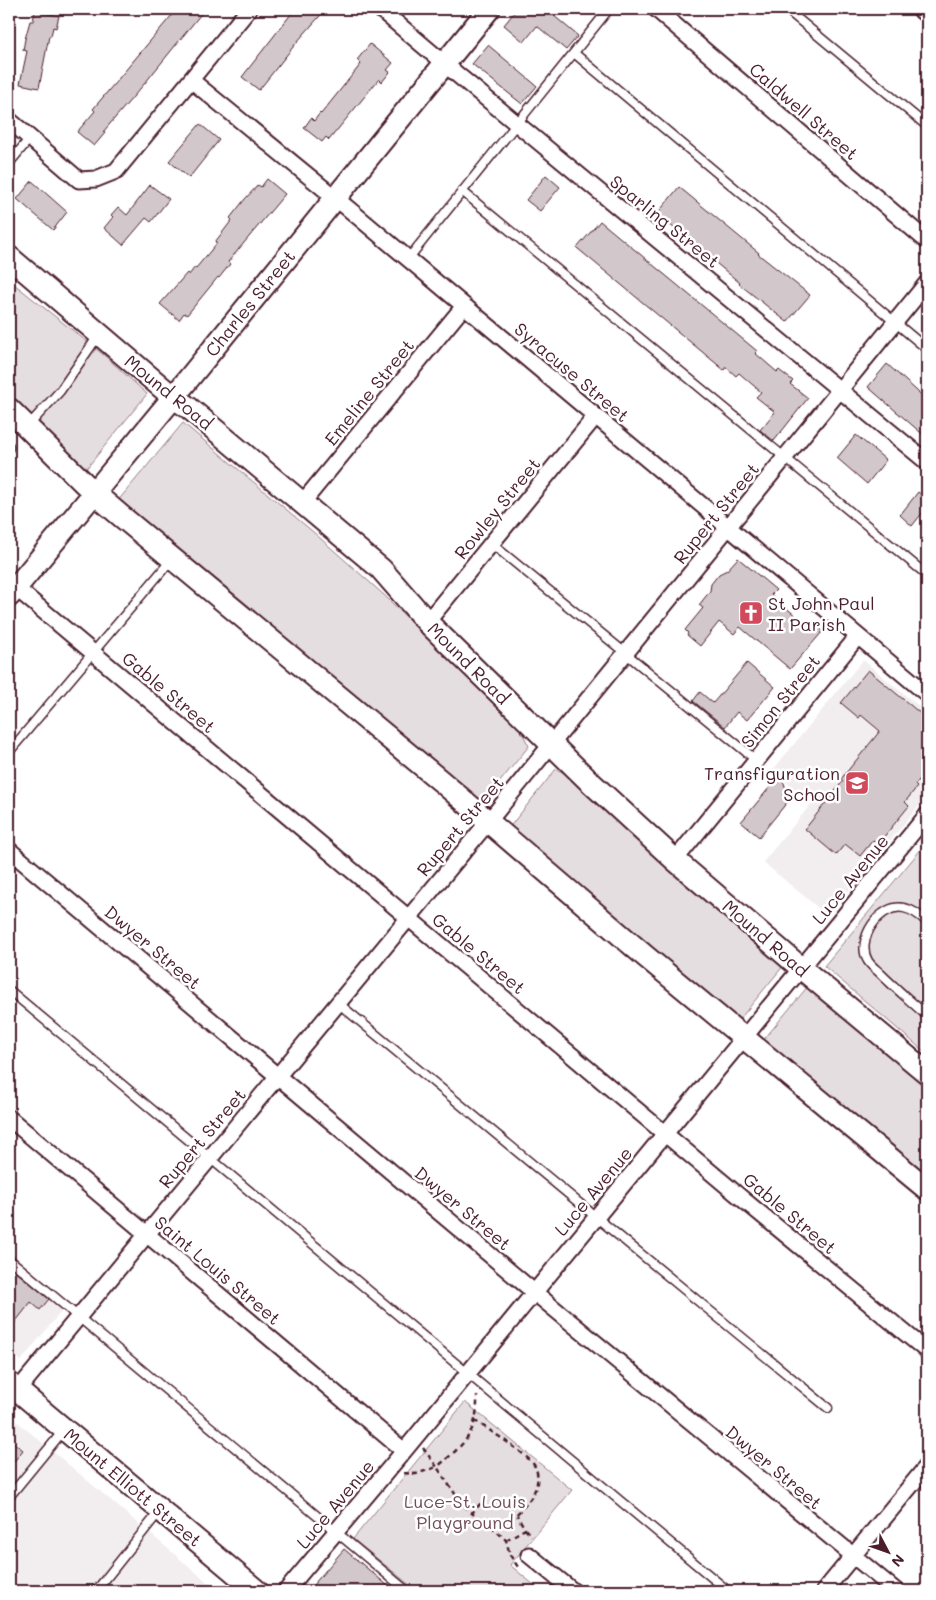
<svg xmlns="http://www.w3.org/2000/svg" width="936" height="1600" viewBox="0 0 936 1600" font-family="Mali,sans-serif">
<rect width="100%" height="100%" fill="#fff"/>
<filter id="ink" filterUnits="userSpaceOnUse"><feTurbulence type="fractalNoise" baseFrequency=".02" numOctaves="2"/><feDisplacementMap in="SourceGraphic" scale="10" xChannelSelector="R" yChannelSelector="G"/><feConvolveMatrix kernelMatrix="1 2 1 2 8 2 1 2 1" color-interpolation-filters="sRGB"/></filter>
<g filter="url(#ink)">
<!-- built -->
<path fill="#f2eeef" d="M863 660 927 713V796L828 916 763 862 812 803 772 771Z
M9 1264 63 1309 21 1361 9 1350Z
M9 1415 56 1454 218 1591H9Z"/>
<!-- green -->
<path fill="#e5dee0" stroke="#987e86" d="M9 280 105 356 147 394 86 469 9 396Z
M183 423 312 531 384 595 521 731 529 746 481 805 116 503Z
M556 769 567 774 589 796 784 965 739 1020 508 829Z
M927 842V1054L824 966Z
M809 985 927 1087V1182L761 1043Z
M465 1402 572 1490 510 1565 541 1591H417L353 1539Z"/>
<!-- building -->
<path fill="#d2c7cb" stroke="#4a1f2b" d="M177 9H205L145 83 103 132 105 133 94 146 77 132 95 111 93 109Z
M295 9H326L297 42 259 90 242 77Z
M517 9H546L578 36 566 50 537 26 524 42 504 25Z
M35 11 59 16 56 28 53 27 51 36H49L39 88 20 84 27 51 23 50 25 39 30 21H33Z
M370 44 393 63 387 70 390 72 382 82 379 79 329 140 326 137 322 142 304 128 311 118 314 121 320 113 321 114 361 64 357 60Z
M488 45 537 86 522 104 472 64Z
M200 124 219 140 189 178 169 161Z
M546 175 560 187 540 211 526 200Z
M267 179 285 194 228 262 230 264 219 278 218 277 187 315 184 313 179 320 160 304 187 273 189 275 195 267 196 268 217 243 215 242 232 220 230 218 245 199 258 185 261 187Z
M32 181 67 212 53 230 17 199Z
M150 185 169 199 151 222 146 218 123 245 104 228 113 217 111 215 118 207 127 215Z
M679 187 759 253 758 254 810 295 787 322 739 284 740 283 657 214Z
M600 221 757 351 755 353 777 372 779 370 793 381 790 384 808 398 774 441 760 430 775 412 756 397 761 392 739 373 736 376 726 367 724 370 577 248Z
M887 364 927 400V438L868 387Z
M856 435 886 460 867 484 837 458Z
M918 492 927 499V507L912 526 900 515Z
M738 558 776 590 771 595 809 627 813 622 823 631 790 669 740 627 734 634 719 622 700 646 687 635 688 633 685 630 703 608 699 605 710 591 711 584 719 574 727 570Z
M747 663 775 687 747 720 737 712 725 727 693 701 700 692 713 703Z
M868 670 927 719V770L915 785 917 787 905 802 909 806 878 844 873 840 860 856 845 844 836 855 805 829 843 781 841 779 880 731 861 715 859 718 841 703Z
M781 780 784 783 786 789 793 795 759 837 741 822 774 782Z
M9 1266 49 1299 40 1310 31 1302 9 1330Z
M9 1439 23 1450 9 1468Z
M344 1549 387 1585 382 1591H308Z"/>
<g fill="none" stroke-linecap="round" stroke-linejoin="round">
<defs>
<path id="lane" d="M786 9 927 126
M574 53 927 349
M11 161 30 138
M462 191 927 575
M408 259 609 9
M29 425 60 391 98 336
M9 446V448
M492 544 756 760
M9 752 172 559
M927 922C921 916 913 910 904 908 880 903 855 940 868 961 871 966 877 970 881 974 896 989 912 1002 927 1016
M9 990 728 1591
M338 1003 596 1217 828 1408
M9 1259 407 1591
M9 1497 63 1431
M96 1591 159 1512"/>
<path id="street" d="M380 9 459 76 927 462
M656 9 927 241
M191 80 350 210 927 694
M9 120 79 180 96 179 116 171 249 9
M303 502 464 306
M9 582 745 1201 927 1351
M427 622 595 417
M9 850 534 1292 896 1591
M675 860 858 636
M9 1118 404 1451
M18 1390 488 822 927 283
M529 1555 573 1591
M286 1591 404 1451 927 815
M824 1591 927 1466"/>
<path id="secondary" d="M924 9 927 11
M9 257 173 397 189 408 381 569 427 622 588 780 675 860 801 968 927 1073
M9 409 94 493 121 516 442 782 645 956 927 1189
M9 596 186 382 489 9
M9 1383 257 1591"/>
</defs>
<!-- lane casing -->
<use href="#lane" stroke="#4a1f2b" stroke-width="11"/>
<!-- street casing -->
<use href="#street" stroke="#4a1f2b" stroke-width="19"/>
<!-- secondary casing -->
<use href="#secondary" stroke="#4a1f2b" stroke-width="25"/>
<!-- path -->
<path stroke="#4a1f2b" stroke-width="2.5" stroke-dasharray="5 4" stroke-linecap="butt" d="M423 1448 437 1467C464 1444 478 1434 477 1396
M404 1473 416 1474 437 1467C454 1492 464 1512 491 1526 507 1524 516 1516 526 1504 535 1494 542 1478 534 1465 526 1453 488 1429 475 1421
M471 1514 483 1501
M491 1526 506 1540 510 1555 520 1570
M525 1529 531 1536
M506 1540 525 1529 517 1515
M541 1591 542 1589"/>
<!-- lane -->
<use href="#lane" stroke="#fff" stroke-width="8"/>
<!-- street -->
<use href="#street" stroke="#fff" stroke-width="15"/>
<!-- secondary -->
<use href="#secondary" stroke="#fff" stroke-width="21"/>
</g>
</g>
<!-- icons -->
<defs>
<symbol id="church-square" viewBox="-11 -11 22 22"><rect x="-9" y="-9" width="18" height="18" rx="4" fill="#d1495b" stroke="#fff"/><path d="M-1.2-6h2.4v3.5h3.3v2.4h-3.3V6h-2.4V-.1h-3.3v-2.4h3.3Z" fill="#fff"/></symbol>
<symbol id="school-square" viewBox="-11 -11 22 22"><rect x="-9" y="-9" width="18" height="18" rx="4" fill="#d1495b" stroke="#fff"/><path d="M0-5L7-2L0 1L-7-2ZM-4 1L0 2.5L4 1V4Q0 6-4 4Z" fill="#fff"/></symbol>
</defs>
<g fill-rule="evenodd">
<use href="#church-square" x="737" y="599" width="28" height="28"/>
<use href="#school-square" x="843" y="769" width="28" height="28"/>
</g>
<g text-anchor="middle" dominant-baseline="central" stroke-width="5" stroke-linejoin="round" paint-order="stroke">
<!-- street labels -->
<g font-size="18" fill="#4a1f2b" stroke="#fff">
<text transform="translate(804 111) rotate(41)">Caldwell Street</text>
<text transform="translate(665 221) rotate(39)">Sparling Street</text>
<text transform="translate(250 303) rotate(-51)">Charles Street</text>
<text transform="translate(572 372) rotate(40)">Syracuse Street</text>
<text transform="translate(169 392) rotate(39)">Mound Road</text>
<text transform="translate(369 392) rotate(-51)">Emeline Street</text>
<text transform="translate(497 508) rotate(-51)">Rowley Street</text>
<text transform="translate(716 513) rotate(-51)">Rupert Street</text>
<text transform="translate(469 663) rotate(45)">Mound Road</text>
<text transform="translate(169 692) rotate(40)">Gable Street</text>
<text transform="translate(780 701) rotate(-51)">Simon Street</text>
<text transform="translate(460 826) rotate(-50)">Rupert Street</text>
<text transform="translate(850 879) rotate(-51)">Luce Avenue</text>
<text transform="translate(766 938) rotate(41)">Mound Road</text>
<text transform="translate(153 947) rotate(40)">Dwyer Street</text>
<text transform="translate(479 953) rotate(40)">Gable Street</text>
<text transform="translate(202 1138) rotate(-50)">Rupert Street</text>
<text transform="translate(593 1191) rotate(-50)">Luce Avenue</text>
<text transform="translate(463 1208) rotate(40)">Dwyer Street</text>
<text transform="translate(790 1213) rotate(40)">Gable Street</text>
<text transform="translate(218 1270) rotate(40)">Saint Louis Street</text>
<text transform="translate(774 1467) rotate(40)">Dwyer Street</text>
<text transform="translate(133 1487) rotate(40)">Mount Elliott Street</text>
<text transform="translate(335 1504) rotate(-50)">Luce Avenue</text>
</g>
<!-- poi labels -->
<g font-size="18" fill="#4a1f2b" stroke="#fff" text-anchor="start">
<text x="768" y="603">St John Paul<tspan x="768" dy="21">II Parish</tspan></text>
<text x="840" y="773" text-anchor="end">Transfiguration<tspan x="840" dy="21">School</tspan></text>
</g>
<!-- park labels -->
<g font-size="18" fill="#714f58" stroke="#fff">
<text x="465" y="1501">Luce-St. Louis<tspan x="465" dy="21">Playground</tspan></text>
</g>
</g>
<!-- margin -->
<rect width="936" height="1600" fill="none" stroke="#fff" stroke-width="30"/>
<rect x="15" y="15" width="906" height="1570" fill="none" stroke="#4a1f2b" stroke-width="2" filter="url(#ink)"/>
<!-- north arrow -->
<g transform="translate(888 1552) rotate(131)" stroke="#ffffff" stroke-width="4" paint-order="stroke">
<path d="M0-4L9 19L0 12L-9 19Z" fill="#4a1f2b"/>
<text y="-8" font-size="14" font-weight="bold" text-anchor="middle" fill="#4a1f2b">N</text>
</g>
</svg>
